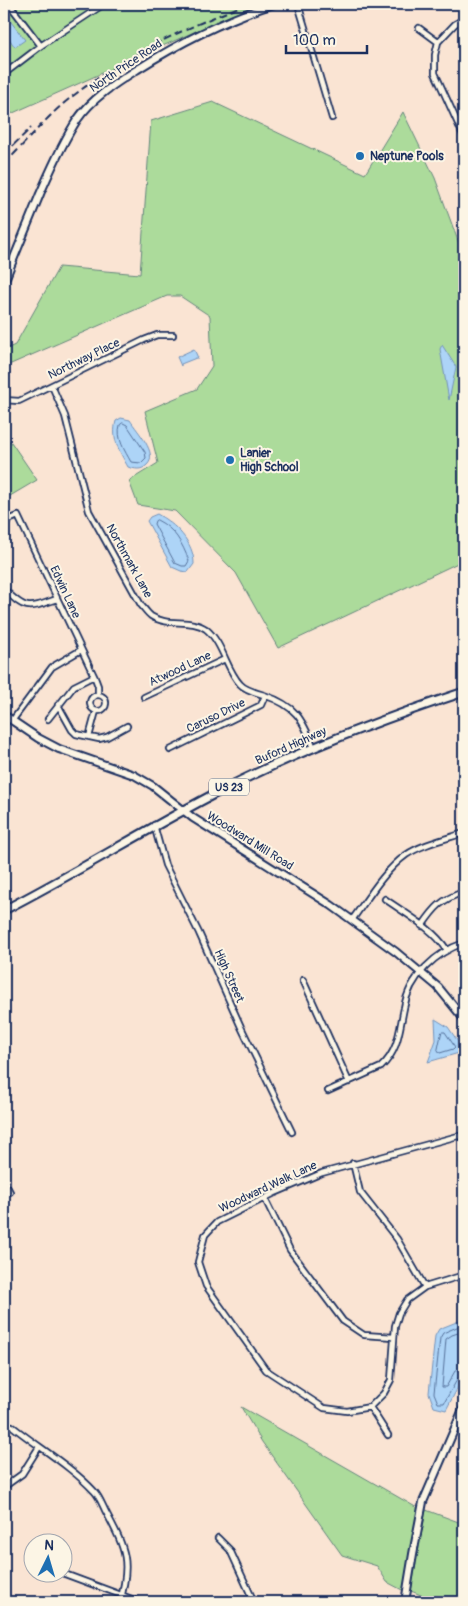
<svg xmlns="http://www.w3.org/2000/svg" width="468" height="1606" viewBox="0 0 468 1606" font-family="Pangolin,sans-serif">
<rect width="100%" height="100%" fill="#fae4d3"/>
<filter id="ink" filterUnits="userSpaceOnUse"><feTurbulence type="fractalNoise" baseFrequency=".02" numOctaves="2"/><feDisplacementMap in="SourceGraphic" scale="10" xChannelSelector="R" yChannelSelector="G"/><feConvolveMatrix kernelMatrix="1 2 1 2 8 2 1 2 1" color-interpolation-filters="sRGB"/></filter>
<g filter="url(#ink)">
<!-- green -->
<path fill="#acdb9b" stroke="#64857c" d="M4 4H262L252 6 4 117Z
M213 102 365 174 403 112 435 178 462 252 464 253V560L278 648 236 573 175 511 138 505 129 481 158 463 145 411 197 389 212 366 210 316 180 296H167L4 367V350L15 345 59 267 140 274 151 121Z
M4 438 11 442 37 480 5 499 6 508 4 509Z
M241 1407 419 1509 404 1591 387 1582 377 1566 342 1555 262 1442Z
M426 1510 464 1524V1602H438L411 1591Z"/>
<!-- water -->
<path fill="#add4f7" stroke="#7392ba" d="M4 13 25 40 15 47C6 36 4 27 4 13Z
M442 345 456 367 449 400 440 349Z
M194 349 198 358H196L181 364V366L177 357Z
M121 418 130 420C137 431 159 454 147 465 141 471 135 469 128 467 120 452 111 439 116 421Z
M157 514C175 524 194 542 194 564L188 572 181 571 172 567 147 521 150 517Z
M435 1019 448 1027 461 1046 459 1053 428 1062 436 1040Z
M464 1319V1376L446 1410 434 1407 429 1393 435 1336 439 1329Z"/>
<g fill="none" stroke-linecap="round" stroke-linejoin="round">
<!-- shore -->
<path stroke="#55719b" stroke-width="1" d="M123 423 127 425 145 452 146 458 141 463 131 462C125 451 116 438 120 425Z
M157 520C175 529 182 543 189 561L186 566H182L175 563 154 524 155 521Z
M442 1032H445L455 1047 453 1049 440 1053 438 1050Z
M464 1324 443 1333 440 1338 434 1393 438 1403H444L458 1378 464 1375
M464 1331 452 1335 446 1339 442 1387H446L455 1371 464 1369"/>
<defs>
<path id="street" d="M9 4 41 46
M298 4 332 118
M464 19 455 24 438 42 435 55V73L464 137
M419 28 438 42
M4 74 42 45 104 4
M52 386 65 416 89 511 141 605C144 608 147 613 151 616 167 627 191 618 206 629 223 643 226 669 240 684 245 690 257 693 264 695 296 706 302 718 314 748
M4 400 19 401 144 340 157 335H173
M4 522 18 516 95 678 98 686V695
M4 589C26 611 28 609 57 599
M90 703a8 8 0 1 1 16 0a8 8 0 1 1-16 0Z
M144 697 225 659
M58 705 72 730 76 734 99 739 107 737 127 726
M48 719 74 686 94 676
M12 721 52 667 81 650
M89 737 96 711
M170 750 261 705 265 696
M154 825 165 865 199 933 241 1027 292 1132
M385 899C406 914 433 928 447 950
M352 920C368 898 384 871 406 855 422 844 446 839 464 833
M422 926C435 907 442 899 464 892
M303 980 349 1082
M328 1091 381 1067C399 1050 399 1031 404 1008 409 977 436 952 464 943
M464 1137 458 1136 322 1173 275 1193 217 1222 205 1235 198 1262 206 1286 266 1370 324 1408 347 1411 370 1407 384 1393 391 1380 395 1326 399 1313 407 1300 425 1287 464 1275
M353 1163 360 1192 397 1239 425 1287
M4 1181 10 1192
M265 1199 290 1250 343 1321 364 1335 394 1337
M370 1407 388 1435
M12 1426C38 1447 72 1467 94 1491 100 1497 103 1507 107 1514 126 1550 131 1562 120 1602
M4 1487 22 1474 39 1447
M218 1538 230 1550 254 1602
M62 1573 140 1602"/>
<path id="secondary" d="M4 282C16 253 28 223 40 194 51 169 62 143 77 120 92 98 116 83 138 69 181 42 226 19 274 4
M4 715 38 738 59 749 134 775 153 786 193 818 331 905 396 952 438 987 464 1019
M405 1602 413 1554 423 1502 464 1407"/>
<path id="primary" d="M4 910C78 872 148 828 222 790 300 750 382 719 464 692"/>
</defs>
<!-- street casing -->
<use href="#street" stroke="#1b2f5e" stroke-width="8"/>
<!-- secondary casing -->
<use href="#secondary" stroke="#1b2f5e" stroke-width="10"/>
<!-- primary casing -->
<use href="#primary" stroke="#1b2f5e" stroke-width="11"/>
<!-- street -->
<use href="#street" stroke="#fcf5e5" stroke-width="4.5"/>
<!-- secondary -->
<use href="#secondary" stroke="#fcf5e5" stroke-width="6"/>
<!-- primary -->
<use href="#primary" stroke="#fcf5e5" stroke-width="7"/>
<!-- rail -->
<path stroke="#1b2f5e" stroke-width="2" stroke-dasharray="8 4" stroke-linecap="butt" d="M4 154 31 128
M4 164C24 145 42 122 63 104 117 59 182 29 247 4"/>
</g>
</g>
<!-- markers -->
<g fill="#1f6fb2" stroke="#fcf5e5" stroke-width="2">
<circle cx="360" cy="156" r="5"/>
<circle cx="230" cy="460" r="5"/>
</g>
<g text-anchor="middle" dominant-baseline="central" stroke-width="4" stroke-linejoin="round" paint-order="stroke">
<!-- shield labels -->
<rect fill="#fcf5e5" stroke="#5e6a86" stroke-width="1" x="209" y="778.5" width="40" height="17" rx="4"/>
<g font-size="11" font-weight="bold" fill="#1b2f5e">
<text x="229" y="787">US 23</text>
</g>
<!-- street labels -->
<g font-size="12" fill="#1b2f5e" stroke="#fcf5e5">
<text transform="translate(126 66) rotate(-34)">North Price Road</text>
<text transform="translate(84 359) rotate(-26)">Northway Place</text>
<text transform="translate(129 561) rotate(61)">Northmark Lane</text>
<text transform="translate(65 592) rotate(65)">Edwin Lane</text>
<text transform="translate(180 669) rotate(-25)">Atwood Lane</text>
<text transform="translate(216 716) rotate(-26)">Caruso Drive</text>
<text transform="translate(291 746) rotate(-24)">Buford Highway</text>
<text transform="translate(250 841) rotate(32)">Woodward Mill Road</text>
<text transform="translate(229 976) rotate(66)">High Street</text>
<text transform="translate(268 1187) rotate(-25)">Woodward Walk Lane</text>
</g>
<!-- poi labels -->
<g font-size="12" font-weight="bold" fill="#1b2f5e" stroke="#fcf5e5" text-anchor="start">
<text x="370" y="156">Neptune Pools</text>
<text x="240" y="453">Lanier<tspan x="240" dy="14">High School</tspan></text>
</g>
</g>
<!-- margin -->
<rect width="468" height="1606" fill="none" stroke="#fcf5e5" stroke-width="20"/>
<rect x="10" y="10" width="448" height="1586" fill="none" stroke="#1b2f5e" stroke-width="2" filter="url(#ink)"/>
<!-- north arrow -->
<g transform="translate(48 1558) rotate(5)"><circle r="24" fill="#fcf5e5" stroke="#a2a6af"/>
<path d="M0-4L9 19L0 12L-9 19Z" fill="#1f6fb2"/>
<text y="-8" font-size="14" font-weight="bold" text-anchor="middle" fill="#1b2f5e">N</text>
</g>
<!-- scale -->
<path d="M286 45v8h81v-8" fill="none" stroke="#1b2f5e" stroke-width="2.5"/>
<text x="293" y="45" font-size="15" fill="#1b2f5e" stroke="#fcf5e5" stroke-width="4" paint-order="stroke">100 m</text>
</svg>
